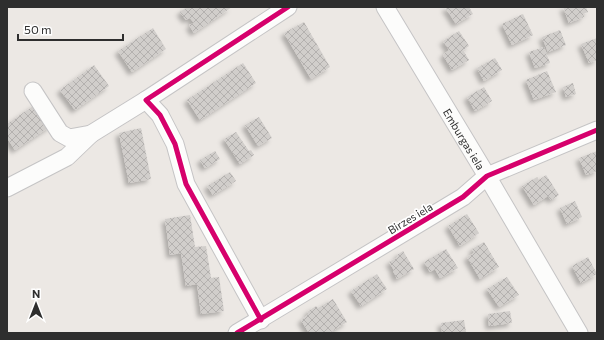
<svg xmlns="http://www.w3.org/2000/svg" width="604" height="340" viewBox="0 0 604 340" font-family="Commissioner,sans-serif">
<defs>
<pattern id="building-cross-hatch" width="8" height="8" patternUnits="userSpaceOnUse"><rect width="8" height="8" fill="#d1cecb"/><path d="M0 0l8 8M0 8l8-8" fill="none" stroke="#b4b1af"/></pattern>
<filter id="shadow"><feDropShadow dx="-3.5" dy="3.5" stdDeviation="2" flood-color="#0004"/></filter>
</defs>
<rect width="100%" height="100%" fill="#ece8e4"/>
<!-- building -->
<path fill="url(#building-cross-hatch)" filter="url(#shadow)" d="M187 7H232L194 33 189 25 194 23 190 18 186 20 180 12Z
M445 7H469L473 14 456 24Z
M563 7H586L588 12 583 14 584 17 569 23Z
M523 14 533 35 512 45 502 24Z
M304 22 330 67 311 79 284 33Z
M153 28 166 49 132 72 118 51Z
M560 30 566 45 548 52 542 37Z
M459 31 469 46 463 50 469 60 452 70 443 55 449 50 443 41Z
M597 38V60L589 63 581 44Z
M544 47 550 63 535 68 529 52Z
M495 58 502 70 484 81 477 68Z
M243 63 256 83 200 120 187 100Z
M94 65 109 86 75 110 60 90Z
M547 71 556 92 534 100 526 80Z
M573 83 576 94 566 97 563 87Z
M484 87 492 101 475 111 467 97Z
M36 104 51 126 15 150 7 138V124Z
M259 117 272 138 258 146 245 125Z
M141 128 151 179 129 183 119 133Z
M236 132 249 151 251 150 254 155 240 164 224 139Z
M215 151 220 159 205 168 200 160Z
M597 151V171L586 175 579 158Z
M230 172 236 181 213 195 207 186Z
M546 175 559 195 551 200 548 196 534 205 522 186 537 177 539 180Z
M575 201 582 217 567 224 560 208Z
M467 214 479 233 460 246 448 226Z
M190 215 195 247 206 246 211 278 219 277 224 311 201 314 197 284 186 286 181 253 170 255 165 219Z
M484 242 499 267 480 279 467 257 474 253 472 249Z
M446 249 458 268 440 278 435 269 430 272 424 262Z
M403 251 414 269 397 279 393 271 394 270 389 262 398 257 397 255Z
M588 257 597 274 581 283 572 266Z
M377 274 387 289 361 306 351 291Z
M507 277 519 295 499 307 487 289Z
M333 299 347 322 329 333H309L301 320 309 314 307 312 316 306 318 308Z
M510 311 512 323 489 326 488 314Z
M464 320 466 332 456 333H442L441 323Z"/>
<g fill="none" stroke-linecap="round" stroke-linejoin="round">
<defs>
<g id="minor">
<path id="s1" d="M385 7 487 176 579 333"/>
<path d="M33 91 60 133 69 138 91 134 146 100"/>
<path d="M7 188 67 157 91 134"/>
<path d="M261 320 186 184 175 144 160 115 146 100 288 7"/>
<path d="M237 333 463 197 487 176 597 130"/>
</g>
</defs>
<!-- minor casing -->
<use href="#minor" stroke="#c5c4c5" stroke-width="19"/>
<!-- minor -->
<use href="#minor" stroke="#fcfcfb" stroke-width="17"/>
<defs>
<path id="cycleway" d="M261 320 186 184 175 144 160 115 146 100 288 7
M237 333 463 197 487 176 597 130"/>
</defs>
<!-- cycleway casing -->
<use href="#cycleway" stroke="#fff" stroke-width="8"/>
<!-- cycleway -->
<use href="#cycleway" stroke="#d6006c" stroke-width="5"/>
</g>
<g text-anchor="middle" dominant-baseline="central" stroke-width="3.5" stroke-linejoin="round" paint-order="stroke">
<!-- street labels -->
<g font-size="11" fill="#2e2e2e" stroke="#fff">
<text stroke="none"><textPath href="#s1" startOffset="154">Emburgas iela</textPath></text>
<text transform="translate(410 218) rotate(-31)">Birzes iela</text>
</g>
</g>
<!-- border -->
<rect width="604" height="340" fill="none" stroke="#2e2e2e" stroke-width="16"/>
<!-- north arrow -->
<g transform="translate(36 304)" stroke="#ffffff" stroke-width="3" paint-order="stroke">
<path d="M0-3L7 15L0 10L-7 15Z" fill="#2e2e2e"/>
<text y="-6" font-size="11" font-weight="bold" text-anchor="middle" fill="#2e2e2e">N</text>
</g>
<!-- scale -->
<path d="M18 34v6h105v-6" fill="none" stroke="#2e2e2e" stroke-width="2"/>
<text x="24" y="34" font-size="12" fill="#2e2e2e" stroke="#ffffff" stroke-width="3" paint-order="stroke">50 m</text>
</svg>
